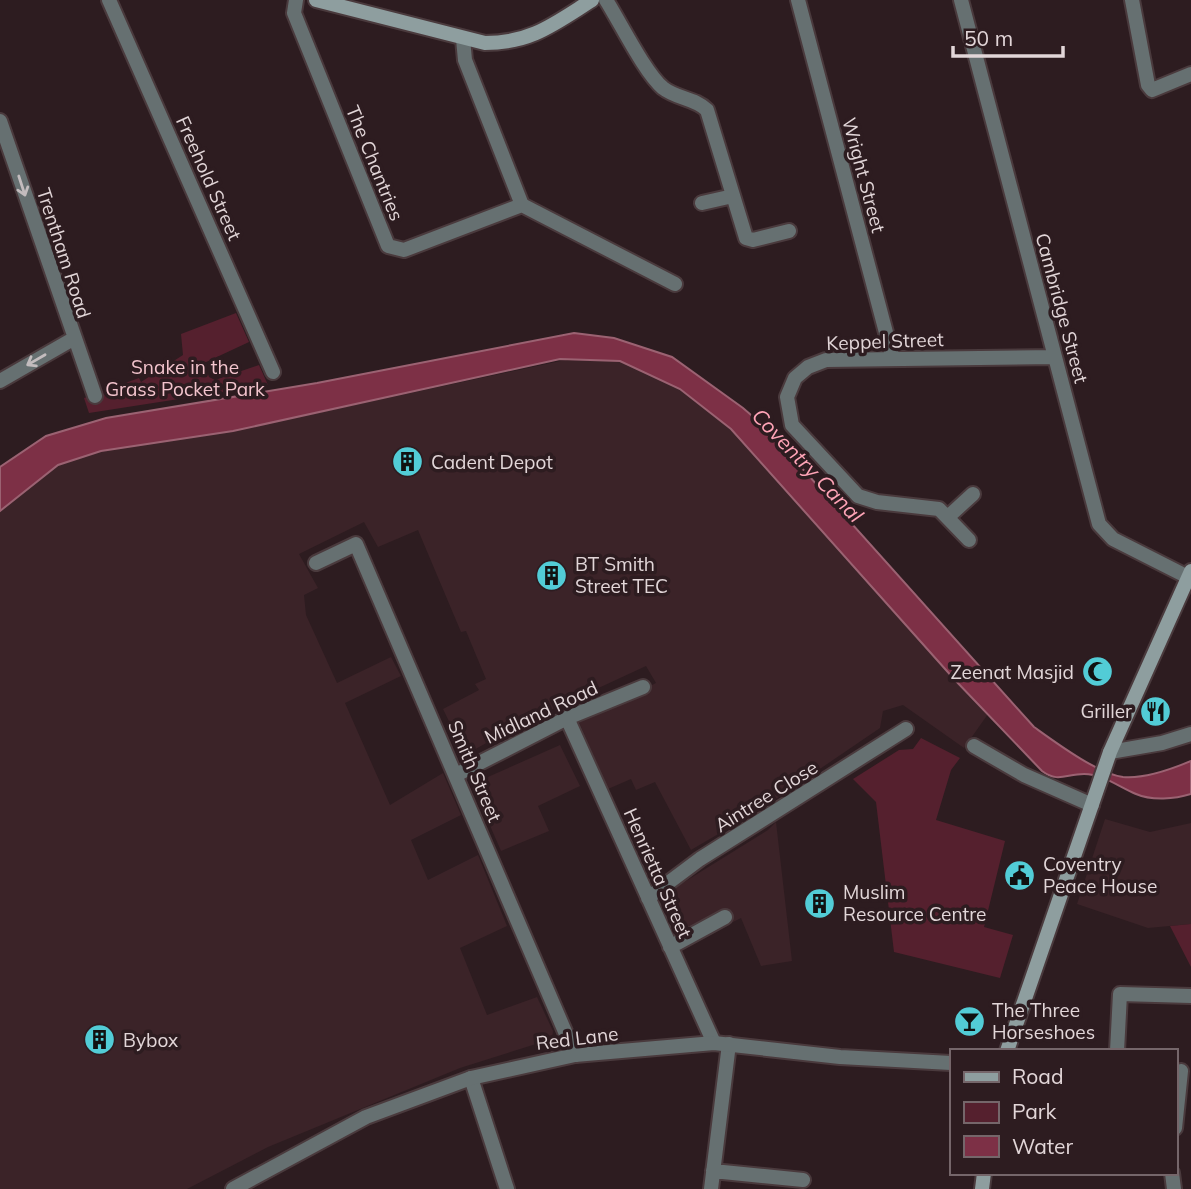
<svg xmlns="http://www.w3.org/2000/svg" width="1191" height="1189" viewBox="0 0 1191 1189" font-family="Mulish,sans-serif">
<rect width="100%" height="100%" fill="#2d1c20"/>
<!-- built -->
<path fill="#3b2328" d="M579 357 620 361 639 368 680 389 705 407 731 429 988 714 964 748 903 705 883 711 880 728 761 809 691 850 655 782 636 790 631 779 608 789 579 722 656 683 646 666 521 724 470 752 463 750 443 709 479 690 475 684 486 679 466 631 461 632 418 530 378 547 364 522 299 554 318 588 304 595 306 615 337 683 391 657 401 676 345 703 390 805 443 773 461 815 411 840 428 880 478 855 507 926 460 948 487 1015 537 997 553 1031 552 1039 460 1068 268 1147 187 1189H0V511L58 465 101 451 233 431Z
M560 745 580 786 538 806 549 831 501 851 472 784Z
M1105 819 1150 832 1191 823V924L1148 928 1077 904Z
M776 822 792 961 761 966 741 918 683 947 665 899 673 889 768 830Z"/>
<!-- green -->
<path fill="#55202e" d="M236 313 249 342 204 363 209 377 215 380 259 365 268 385 89 413 84 398 139 378 141 382 183 355 181 334Z
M921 738 960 758 951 770 936 820 1005 841 984 927 1013 935 1000 978 894 952 876 802 853 779 899 750 913 749Z
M1191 924V967L1170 926Z"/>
<!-- water -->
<path fill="#7d3046" stroke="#9b6272" stroke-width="2" d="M574 333 614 338 672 357 743 408 766 428 1034 727C1055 742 1098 774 1123 777 1144 779 1172 769 1191 761V794C1175 799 1152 801 1136 794 1119 787 1103 774 1084 774 1066 774 1058 783 1042 771L954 679 731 429 680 389 620 361 560 359 233 431 101 451 58 465 0 511V467L46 436 106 418 317 383Z"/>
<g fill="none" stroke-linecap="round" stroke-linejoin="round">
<defs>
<path id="minor" d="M109 0 273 372
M296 0 294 13 388 246 404 250 522 205
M606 0C620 22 645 73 663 88 677 99 695 98 707 110L746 238 753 240 789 231
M798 0 893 359
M961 0 1099 524 1113 539 1188 577
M1132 0 1148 85 1152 90 1191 74
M463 39 465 60 522 205 675 284
M0 121 95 396
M702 203 733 196
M0 381 73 339
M949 516 973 494
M969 540 939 509 877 502 858 496 792 425 787 397 795 378 808 367 826 360 1055 357
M316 563 356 544 575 1055
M567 718 714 1043
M974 746 1024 775 1092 805
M1110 752 1162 743 1191 734
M456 775 567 718 643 687
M648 898 700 859 906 729
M670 947 725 917
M1117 1051 1120 994 1191 996
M471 1078 507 1189
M1175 1128 1181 1071
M713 1171 803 1180
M1172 1173 1174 1189
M711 1189 729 1044"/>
<path id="tertiary" d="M233 1189 366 1117 471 1078 575 1055 714 1043 840 1057 951 1063"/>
<path id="secondary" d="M316 0 485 43C531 43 554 24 592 0
M1007 1051 1110 752 1191 571
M982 1189 984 1173"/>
</defs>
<!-- minor casing -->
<use href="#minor" stroke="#4a3a3d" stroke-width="18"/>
<!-- tertiary casing -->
<use href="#tertiary" stroke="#4a3a3d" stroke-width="18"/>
<!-- secondary casing -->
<use href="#secondary" stroke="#4a3a3d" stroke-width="18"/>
<!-- minor -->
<use href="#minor" stroke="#667071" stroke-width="14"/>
<!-- tertiary -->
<use href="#tertiary" stroke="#667071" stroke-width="14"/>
<!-- secondary -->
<use href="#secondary" stroke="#8e9e9f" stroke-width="14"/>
</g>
<!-- one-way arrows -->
<defs><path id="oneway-shaft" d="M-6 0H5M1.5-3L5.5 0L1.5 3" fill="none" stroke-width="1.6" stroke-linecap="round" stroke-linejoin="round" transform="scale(1.75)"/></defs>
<g stroke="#c3bcbe">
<use href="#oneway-shaft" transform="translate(22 186) rotate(72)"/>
<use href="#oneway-shaft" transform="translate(36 360) rotate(150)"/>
</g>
<!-- icons -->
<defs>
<symbol id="building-disc" viewBox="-11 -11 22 22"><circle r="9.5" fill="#52ccd6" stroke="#2d1c20"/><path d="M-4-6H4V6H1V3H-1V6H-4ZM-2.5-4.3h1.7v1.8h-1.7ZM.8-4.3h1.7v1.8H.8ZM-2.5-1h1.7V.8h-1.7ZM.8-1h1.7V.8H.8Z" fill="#111"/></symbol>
<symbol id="mosque-disc" viewBox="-11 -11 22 22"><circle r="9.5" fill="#52ccd6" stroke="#2d1c20"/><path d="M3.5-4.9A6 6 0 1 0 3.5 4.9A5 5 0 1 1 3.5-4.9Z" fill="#111"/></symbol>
<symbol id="restaurant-disc" viewBox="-11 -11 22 22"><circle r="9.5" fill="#52ccd6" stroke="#2d1c20"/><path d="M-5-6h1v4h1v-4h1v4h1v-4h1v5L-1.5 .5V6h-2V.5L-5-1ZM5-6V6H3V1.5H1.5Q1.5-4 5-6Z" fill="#111"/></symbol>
<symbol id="civic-disc" viewBox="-11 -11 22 22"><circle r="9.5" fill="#52ccd6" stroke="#2d1c20"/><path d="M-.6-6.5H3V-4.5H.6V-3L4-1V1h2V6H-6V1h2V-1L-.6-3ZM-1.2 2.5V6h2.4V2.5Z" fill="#111"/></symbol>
<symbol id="bar-disc" viewBox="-11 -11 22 22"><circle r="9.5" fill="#52ccd6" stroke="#2d1c20"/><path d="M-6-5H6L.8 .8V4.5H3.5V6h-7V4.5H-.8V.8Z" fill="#111"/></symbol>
</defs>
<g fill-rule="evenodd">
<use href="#building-disc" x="390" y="444" width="35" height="35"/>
<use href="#building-disc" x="534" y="558" width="35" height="35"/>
<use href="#mosque-disc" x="1080" y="654" width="35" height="35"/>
<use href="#restaurant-disc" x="1138" y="694" width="35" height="35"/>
<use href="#civic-disc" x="1002" y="858" width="35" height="35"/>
<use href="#building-disc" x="802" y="886" width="35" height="35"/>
<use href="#bar-disc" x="952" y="1004" width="35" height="35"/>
<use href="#building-disc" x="82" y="1022" width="35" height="35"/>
</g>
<g text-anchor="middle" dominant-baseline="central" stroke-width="7" stroke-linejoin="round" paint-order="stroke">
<!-- street labels -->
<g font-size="19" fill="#e2d6d8" stroke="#2d1c20">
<text transform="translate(375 163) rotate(68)">The Chantries</text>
<text transform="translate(864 175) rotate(75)">Wright Street</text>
<text transform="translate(209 178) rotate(66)">Freehold Street</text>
<text transform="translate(64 253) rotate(72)">Trentham Road</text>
<text transform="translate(1062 308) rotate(75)">Cambridge Street</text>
<text transform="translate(885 341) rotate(-2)">Keppel Street</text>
<text transform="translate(541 712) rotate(-25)">Midland Road</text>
<text transform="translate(475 771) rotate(67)">Smith Street</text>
<text transform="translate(766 796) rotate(-32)">Aintree Close</text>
<text transform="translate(658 873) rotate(66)">Henrietta Street</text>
<text transform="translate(577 1038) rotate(-7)">Red Lane</text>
</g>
<!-- park labels -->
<g font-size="19" fill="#f3c4cd" stroke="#2d1c20">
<text x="185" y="367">Snake in the<tspan x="185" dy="22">Grass Pocket Park</tspan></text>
</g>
<!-- poi labels -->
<g font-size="19" fill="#e2d6d8" stroke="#2d1c20" text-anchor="start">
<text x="431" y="462">Cadent Depot</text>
<text x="575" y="564">BT Smith<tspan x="575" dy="22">Street TEC</tspan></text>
<text x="1074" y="672" text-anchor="end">Zeenat Masjid</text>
<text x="1132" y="711" text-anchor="end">Griller</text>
<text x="1043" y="864">Coventry<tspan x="1043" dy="22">Peace House</tspan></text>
<text x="843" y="892">Muslim<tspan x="843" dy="22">Resource Centre</tspan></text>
<text x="992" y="1010">The Three<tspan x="992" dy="22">Horseshoes</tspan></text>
<text x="123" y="1040">Bybox</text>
</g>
<!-- water labels -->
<g font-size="21" font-style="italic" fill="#ffa4b7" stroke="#2d1c20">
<text transform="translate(808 465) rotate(46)">Coventry Canal</text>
</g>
</g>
<!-- legend -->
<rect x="950" y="1049" width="228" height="126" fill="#2d1c20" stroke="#75666a" stroke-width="2"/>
<rect x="964" y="1072" width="35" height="10" fill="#8e9e9f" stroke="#75666a" stroke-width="2"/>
<text x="1012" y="1084" font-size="21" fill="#e2d6d8">Road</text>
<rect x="964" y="1102" width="35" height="21" fill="#55202e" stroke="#75666a" stroke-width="2"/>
<text x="1012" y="1119" font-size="21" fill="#e2d6d8">Park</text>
<rect x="964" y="1136" width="35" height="21" fill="#7d3046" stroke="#75666a" stroke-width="2"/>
<text x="1012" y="1154" font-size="21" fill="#e2d6d8">Water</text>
<!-- scale -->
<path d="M953 46v10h110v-10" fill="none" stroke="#e2d6d8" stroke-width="3.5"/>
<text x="964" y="46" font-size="21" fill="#e2d6d8" stroke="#2d1c20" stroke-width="5" paint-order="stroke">50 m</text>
</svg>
